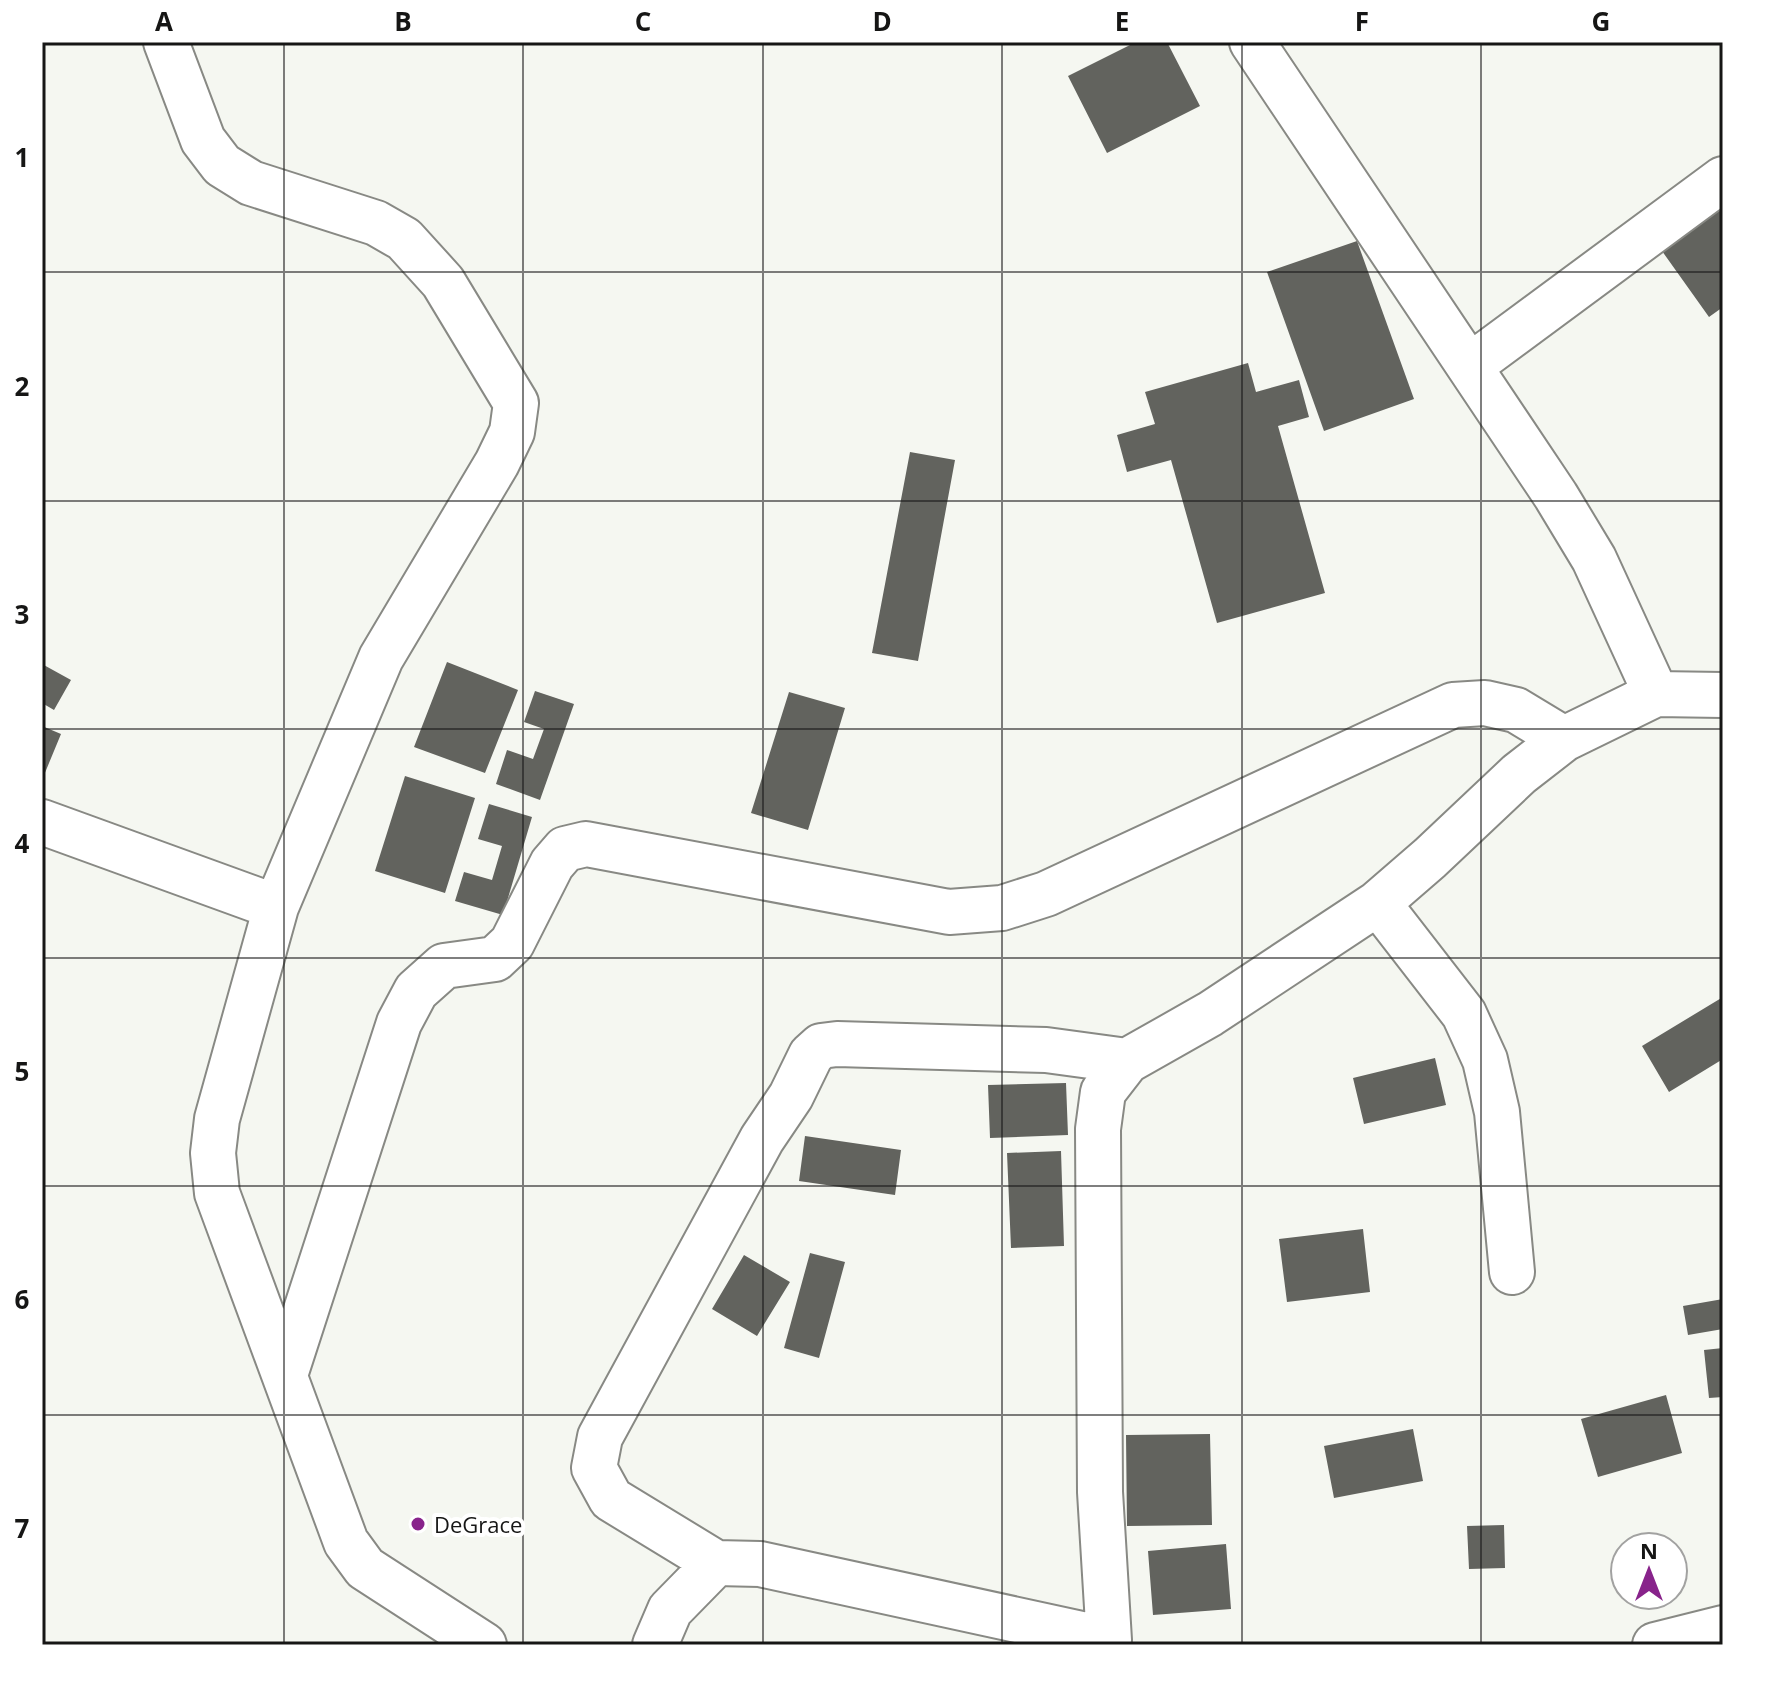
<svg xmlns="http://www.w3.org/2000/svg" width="1765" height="1687" viewBox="0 0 1765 1687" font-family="'Open Sans',sans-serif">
<rect width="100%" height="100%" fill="#f5f7f1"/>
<!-- building -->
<path fill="#62635e" d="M1136 42H1167L1200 106 1107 153 1068 76Z
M1723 208V307L1709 317 1662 251Z
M1357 241 1414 399 1324 431 1267 272Z
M1248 363 1256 392 1299 380 1309 417 1278 426 1325 593 1217 623 1171 460 1127 472 1117 435 1155 424 1145 392Z
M910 452 955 460 918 661 872 653Z
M447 662 518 690 485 773 414 747Z
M42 664 71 680 54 710 42 703Z
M535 691 574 704 540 800 496 784 507 750 533 759 544 729 524 722Z
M789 692 845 708 808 830 751 813Z
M42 726 61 734 42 780Z
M405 776 475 798 445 893 375 871Z
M489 804 532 817 503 915 455 901 464 872 492 880 502 846 478 839Z
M1723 997V1059L1669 1092 1642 1046Z
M1435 1058 1446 1105 1364 1124 1353 1078Z
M1066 1083 1068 1135 990 1138 988 1085Z
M805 1136 901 1150 895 1195 799 1181Z
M1061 1151 1064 1246 1011 1248 1007 1153Z
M1363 1229 1370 1292 1287 1302 1279 1239Z
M810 1253 845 1262 819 1358 784 1348Z
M744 1255 790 1282 757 1336 712 1309Z
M1723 1299V1329L1688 1335 1683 1306Z
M1723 1348V1397L1709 1398 1704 1350Z
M1666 1395 1682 1453 1598 1477 1581 1419Z
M1413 1429 1423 1481 1334 1498 1324 1446Z
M1210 1434 1212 1525 1127 1526 1126 1435Z
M1504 1525 1505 1568 1469 1569 1467 1526Z
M1226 1544 1231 1609 1153 1615 1148 1551Z"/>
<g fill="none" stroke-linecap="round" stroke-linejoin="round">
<defs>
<path id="minor" d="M166 42 203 140 222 165 251 183 376 223 404 239 443 282 516 403 512 432 497 463 381 658 276 907 217 1119 213 1153 217 1193 346 1542 365 1568 484 1645
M1252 42 1556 496 1594 559 1656 694
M1470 366 1723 179
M42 822 276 907
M1378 903 1464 1014 1485 1060 1497 1112 1512 1272
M285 1375 399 1023 416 991 444 966 495 959 512 943 552 864 565 849 586 844 949 912 1002 908 1046 894 1453 705 1485 703 1516 710 1564 739
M716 1563 611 1499 594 1468 600 1437 762 1139 791 1096 811 1055 821 1046 837 1044 1046 1050 1127 1061
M655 1645 670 1610 716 1563 760 1564 1109 1640 1100 1492 1098 1129 1103 1092 1127 1061 1210 1014 1378 903 1430 858 1519 774 1564 739 1656 694 1723 695
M1655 1645 1723 1628"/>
</defs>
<!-- minor casing -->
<use href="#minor" stroke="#888984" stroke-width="48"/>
<!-- minor -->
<use href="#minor" stroke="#fff" stroke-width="44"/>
</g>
<!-- grid -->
<path fill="none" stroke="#161615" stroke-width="2" stroke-opacity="0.55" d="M284 42V1645M523 42V1645M763 42V1645M1002 42V1645M1242 42V1645M1481 42V1645M42 272H1723M42 501H1723M42 729H1723M42 958H1723M42 1186H1723M42 1415H1723"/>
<!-- markers -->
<circle fill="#88238b" stroke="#fff" stroke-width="3" cx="418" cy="1524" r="8"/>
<g text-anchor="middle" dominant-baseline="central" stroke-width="8" stroke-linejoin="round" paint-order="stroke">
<!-- poi labels -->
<g font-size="22" fill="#161615" stroke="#fff" text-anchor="start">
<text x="434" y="1524">DeGrace</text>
</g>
</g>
<!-- border -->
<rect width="1765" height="1687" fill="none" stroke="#ffffff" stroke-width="88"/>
<!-- north arrow -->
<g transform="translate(1649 1571)"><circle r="38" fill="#ffffff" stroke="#a2a2a1" stroke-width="2"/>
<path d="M0-6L14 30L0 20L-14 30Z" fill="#88238b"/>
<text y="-12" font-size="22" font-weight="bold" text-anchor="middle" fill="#161615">N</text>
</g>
<rect x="44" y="44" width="1677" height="1599" fill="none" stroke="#161615" stroke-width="3"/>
<g font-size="26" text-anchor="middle" font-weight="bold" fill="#161615">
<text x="164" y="31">A</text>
<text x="403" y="31">B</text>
<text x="643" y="31">C</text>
<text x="882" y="31">D</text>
<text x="1122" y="31">E</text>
<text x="1362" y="31">F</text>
<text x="1601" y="31">G</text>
<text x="22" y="167">1</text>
<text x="22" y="396">2</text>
<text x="22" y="624">3</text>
<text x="22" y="853">4</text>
<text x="22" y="1081">5</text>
<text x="22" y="1309">6</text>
<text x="22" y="1538">7</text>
</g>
</svg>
